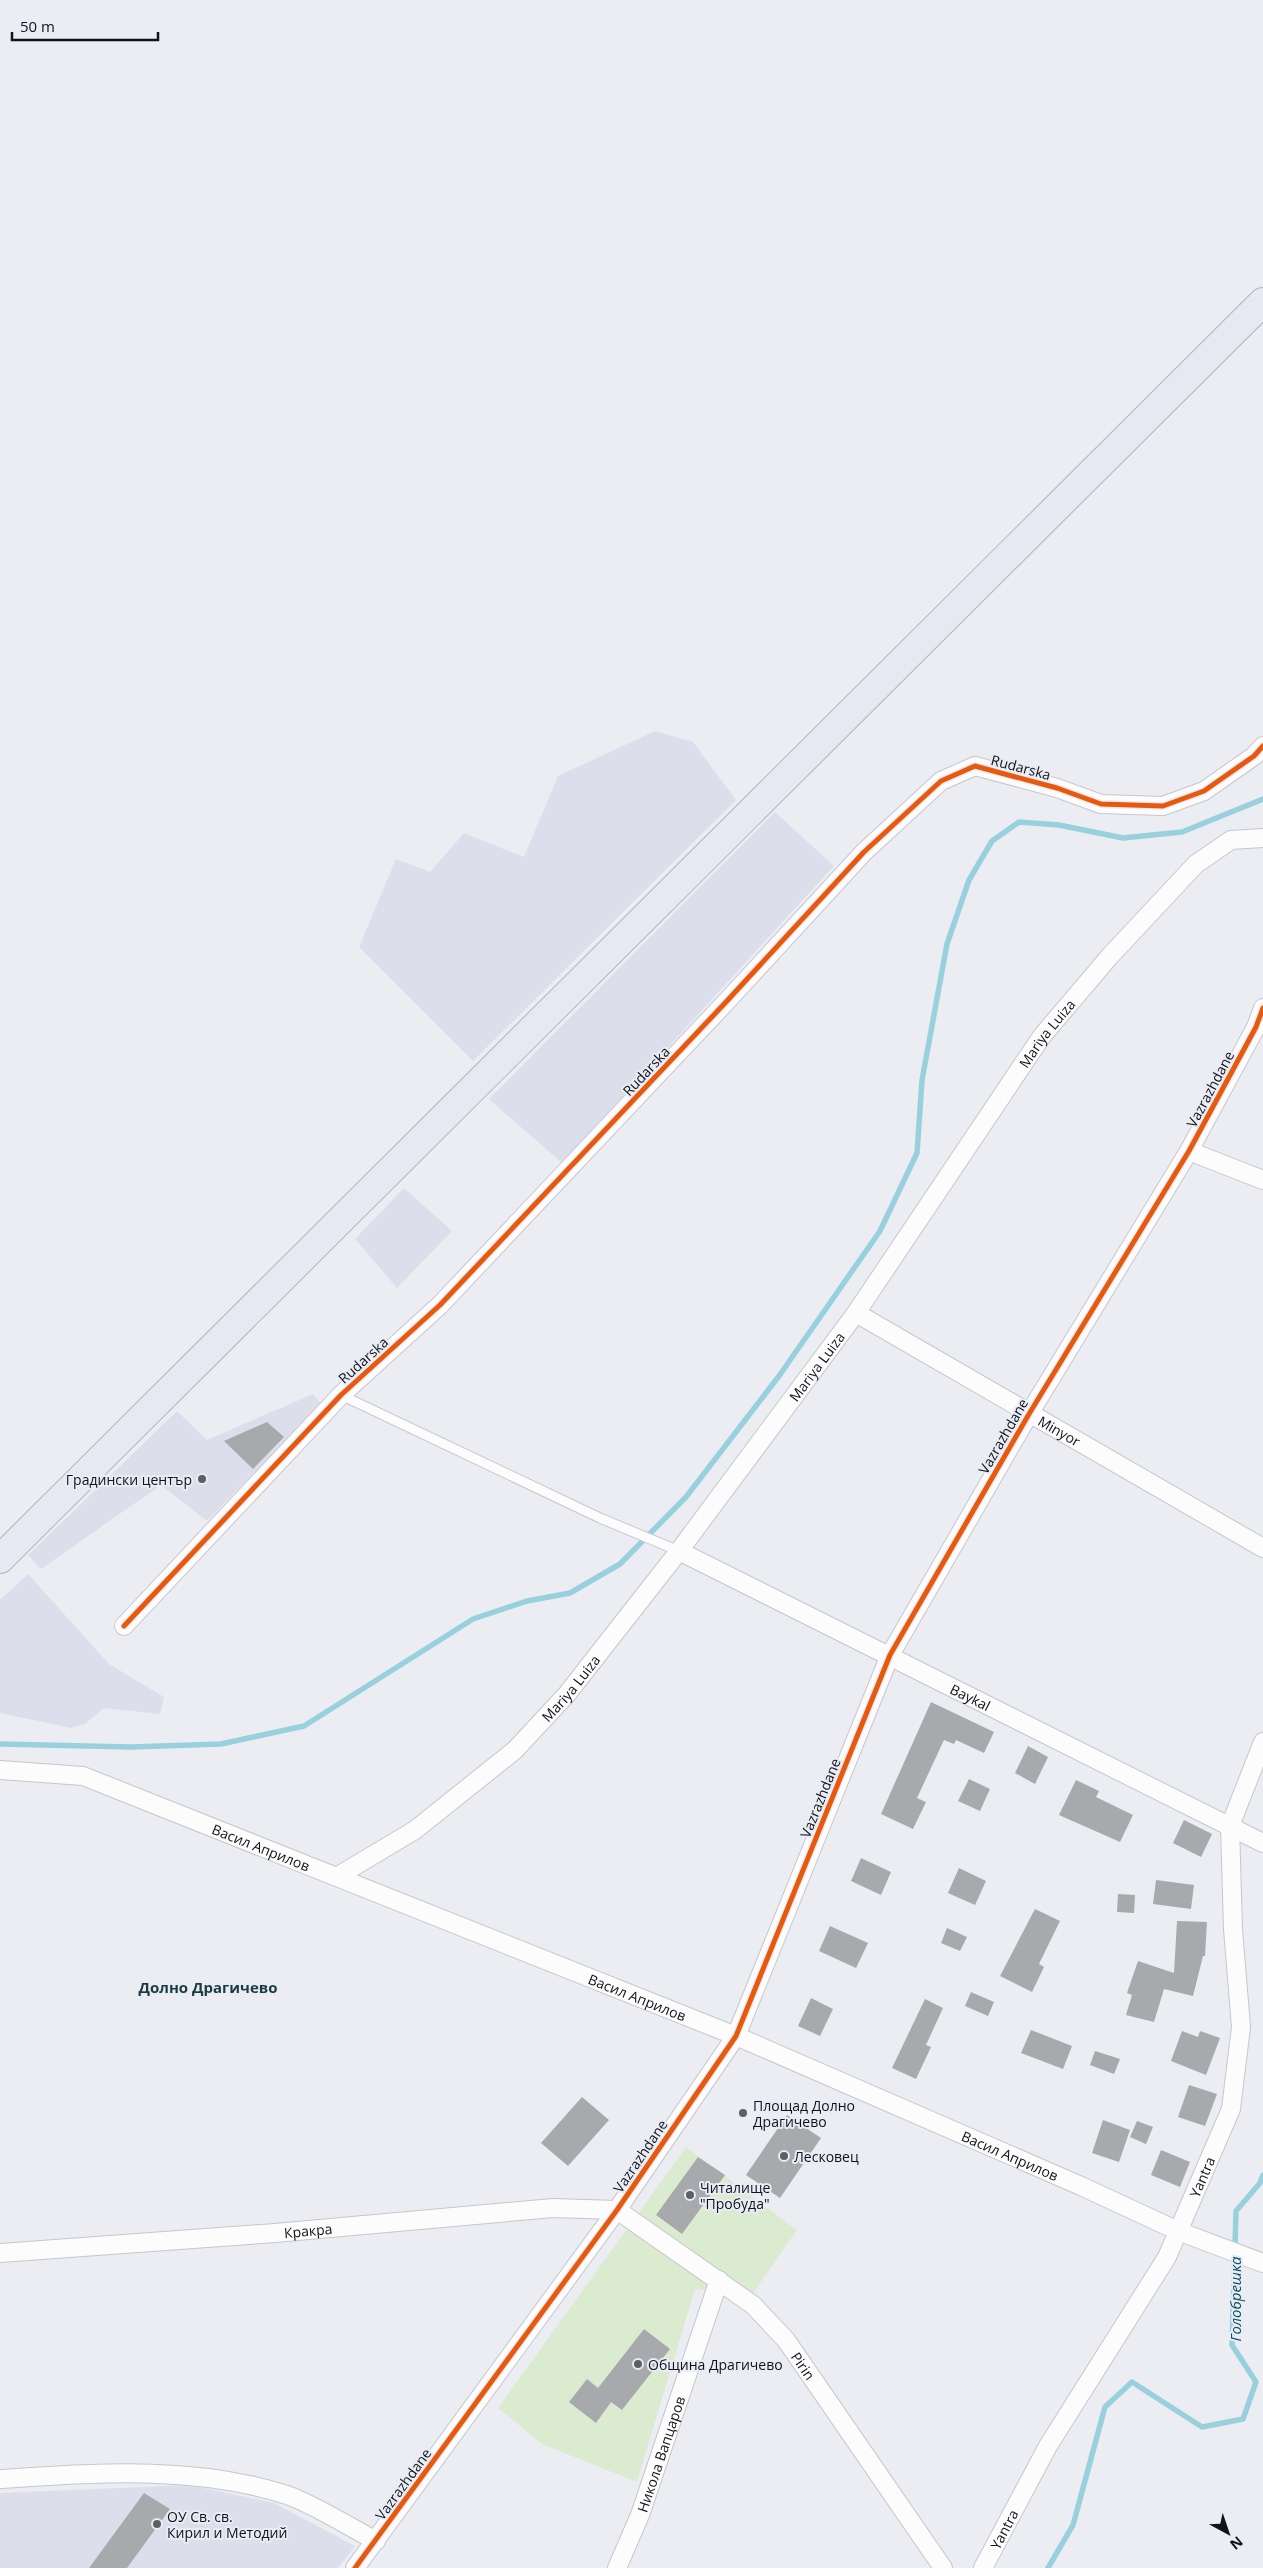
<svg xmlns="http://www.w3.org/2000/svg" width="1263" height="2568" viewBox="0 0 1263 2568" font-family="'Open Sans',sans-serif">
<rect width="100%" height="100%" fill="#ecedf3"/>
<!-- built -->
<path fill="#dcdfeb" d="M655 731 693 742 736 800 473 1061 359 947 396 859 430 872 464 833 524 857 558 776Z
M775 812 834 866 562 1163 489 1099Z
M404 1188 452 1231 397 1288 355 1239Z
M313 1394 321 1404 207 1521 161 1485 41 1569 28 1555 177 1411 207 1440Z
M28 1574 109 1664 164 1697 160 1714 104 1708 85 1724 71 1728 0 1713V1600Z
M190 2485 274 2503 355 2546 338 2568H0V2493Z"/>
<!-- green -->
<path fill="#daebd0" d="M686 2147 797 2230 751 2296 695 2289 637 2482 542 2444 498 2408Z"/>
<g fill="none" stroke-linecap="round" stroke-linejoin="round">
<!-- stream -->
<path stroke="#98d1dd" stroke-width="5.5" d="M0 1744 131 1747 221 1744 304 1726 473 1619 527 1601 570 1593 620 1564 686 1497 779 1376 880 1231 917 1153 922 1080 947 944 969 880 992 841 1019 822 1059 825 1123 838 1182 832 1263 799
M1048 2568 1073 2525 1105 2407 1132 2382 1202 2427 1243 2419 1256 2382 1232 2345 1236 2211 1260 2183 1263 2175"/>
</g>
<!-- building -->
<path fill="#a8a9ad" d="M267 1422 284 1437 253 1469 224 1441Z
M931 1702 994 1732 984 1753 956 1740 954 1744 944 1740 917 1798 926 1802 913 1829 881 1814Z
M1028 1746 1048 1757 1035 1784 1015 1773Z
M969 1779 990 1789 980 1811 958 1801Z
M1076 1780 1099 1791 1096 1797 1133 1815 1120 1842 1059 1815Z
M1184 1820 1212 1834 1201 1857 1173 1843Z
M861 1858 891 1872 881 1895 851 1881Z
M959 1868 986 1881 975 1905 948 1893Z
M1156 1880 1194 1885 1191 1909 1153 1904Z
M1118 1894 1135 1895 1134 1913 1117 1912Z
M1035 1909 1060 1921 1039 1964 1044 1967 1032 1992 1000 1976Z
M1177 1921 1207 1922 1205 1956H1203L1193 1996 1164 1989 1154 2022 1126 2015 1132 1995 1127 1993 1138 1961 1174 1973Z
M830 1926 868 1943 856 1968 819 1951Z
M947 1928 967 1937 960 1951 941 1943Z
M971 1992 994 2002 988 2016 965 2006Z
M811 1998 833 2009 820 2036 798 2026Z
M925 1999 943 2008 926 2045 931 2047 916 2079 892 2068Z
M1031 2030 1072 2046 1063 2069 1021 2053Z
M1182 2031 1198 2037 1200 2031 1220 2038 1206 2075 1171 2061Z
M1095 2051 1120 2059 1114 2074 1090 2065Z
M1189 2085 1217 2094 1205 2126 1178 2117Z
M582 2097 609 2120 568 2166 541 2143Z
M787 2115 821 2138 780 2198 746 2175Z
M1103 2120 1130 2130 1119 2162 1092 2153Z
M1137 2121 1153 2127 1146 2144 1130 2137Z
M1161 2150 1190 2162 1180 2187 1151 2175Z
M698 2157 725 2175 682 2234 656 2215Z
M644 2329 670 2349 622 2410 611 2402 596 2423 569 2402 587 2379 598 2388Z
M144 2493 170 2509 127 2568H89Z"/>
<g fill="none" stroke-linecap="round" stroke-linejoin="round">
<defs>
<path id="lane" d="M341 1395 600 1518 679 1551"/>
<g id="street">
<path d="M1189 1151 1263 1180"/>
<path id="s1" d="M856 1313 1263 1548"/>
<path id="s2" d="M679 1551 1263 1843"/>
<path d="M124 1626 341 1395 440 1305 726 1002 864 852 941 781 975 766 1057 788 1101 804 1163 806 1204 791 1254 756 1263 746"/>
<path id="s3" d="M0 1770 83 1776 736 2036 1081 2186 1178 2231 1263 2263"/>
<path id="s4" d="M338 1876 415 1830 515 1750 567 1694 679 1551 856 1313 1042 1036 1110 956 1196 864 1231 840 1263 838"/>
<path id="s5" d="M617 2210 753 2305 786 2340 943 2568"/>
<path id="s6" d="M0 2253 275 2233 553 2208 617 2210"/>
<path d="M0 2479C96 2473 195 2465 287 2495 313 2504 350 2527 376 2541"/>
<path d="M355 2568 617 2210 736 2036 890 1655 1029 1414 1189 1151 1256 1027 1263 1008"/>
<path id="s7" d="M617 2568 640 2515 719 2280"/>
<path id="s8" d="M983 2568 1048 2446 1167 2257 1231 2109 1241 2027 1233 1929 1230 1826 1263 1742"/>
</g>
<path id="highway" d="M0 1559 1263 302"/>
</defs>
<!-- lane casing -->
<use href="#lane" stroke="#c6c7cb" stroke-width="11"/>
<!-- street casing -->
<use href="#street" stroke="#c6c7cb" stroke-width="20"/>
<!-- highway casing -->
<use href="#highway" stroke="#b2b4c0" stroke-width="30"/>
<!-- lane -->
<use href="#lane" stroke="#fcfcfd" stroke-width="9"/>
<!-- street -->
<use href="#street" stroke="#fcfcfd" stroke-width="18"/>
<!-- highway -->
<use href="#highway" stroke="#e6e9f1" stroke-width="28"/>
<defs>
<path id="cycleway" d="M124 1626 341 1395 440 1305 726 1002 864 852 941 781 975 766 1057 788 1101 804 1163 806 1204 791 1254 756 1263 746
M355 2568 617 2210 736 2036 890 1655 1029 1414 1189 1151 1256 1027 1263 1008"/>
</defs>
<!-- cycleway casing -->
<use href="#cycleway" stroke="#e9ecf6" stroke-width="8"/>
<!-- cycleway -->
<use href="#cycleway" stroke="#e8590c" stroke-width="5"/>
</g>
<!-- markers -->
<g fill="#5e5f63" stroke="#e9ecf6" stroke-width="2">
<circle cx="202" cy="1479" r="5"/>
<circle cx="743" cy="2113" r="5"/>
<circle cx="784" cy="2156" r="5"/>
<circle cx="690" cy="2195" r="5"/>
<circle cx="638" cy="2364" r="5"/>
<circle cx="157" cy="2524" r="5"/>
</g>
<g text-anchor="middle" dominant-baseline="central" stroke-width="4" stroke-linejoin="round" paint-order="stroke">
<!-- street labels -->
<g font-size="14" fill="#121316" stroke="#e9ecf6">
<text transform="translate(1021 767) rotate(15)">Rudarska</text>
<text stroke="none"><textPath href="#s4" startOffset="1111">Mariya Luiza</textPath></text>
<text transform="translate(646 1071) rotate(-47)">Rudarska</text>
<text transform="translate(1210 1089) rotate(-62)">Vazrazhdane</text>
<text transform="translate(363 1360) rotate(-42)">Rudarska</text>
<text stroke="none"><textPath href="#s4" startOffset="706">Mariya Luiza</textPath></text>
<text stroke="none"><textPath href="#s1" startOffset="235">Minyor</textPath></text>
<text transform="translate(1003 1436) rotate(-60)">Vazrazhdane</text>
<text stroke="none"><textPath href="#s4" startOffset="301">Mariya Luiza</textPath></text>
<text stroke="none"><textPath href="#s2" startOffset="326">Baykal</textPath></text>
<text transform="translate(820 1798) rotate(-68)">Vazrazhdane</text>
<text stroke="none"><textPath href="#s3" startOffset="275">Васил Априлов</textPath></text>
<text stroke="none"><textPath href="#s3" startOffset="680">Васил Априлов</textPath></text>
<text stroke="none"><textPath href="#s3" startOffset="1085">Васил Априлов</textPath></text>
<text transform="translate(640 2156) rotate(-56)">Vazrazhdane</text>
<text stroke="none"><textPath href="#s8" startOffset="449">Yantra</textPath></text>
<text stroke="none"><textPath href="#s6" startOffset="309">Кракра</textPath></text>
<text stroke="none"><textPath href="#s5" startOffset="245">Pirin</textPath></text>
<text stroke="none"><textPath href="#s7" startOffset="122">Никола Вапцаров</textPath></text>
<text transform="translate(403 2484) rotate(-54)">Vazrazhdane</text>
<text stroke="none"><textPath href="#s8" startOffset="44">Yantra</textPath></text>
</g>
<!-- poi labels -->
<g font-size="14" fill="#121316" stroke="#e9ecf6" text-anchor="start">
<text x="192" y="1479" text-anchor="end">Градински център</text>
<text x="753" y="2105">Площад Долно<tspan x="753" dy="16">Драгичево</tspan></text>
<text x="794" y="2156">Лесковец</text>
<text x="700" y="2187">Читалище<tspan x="700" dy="16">"Пробуда"</tspan></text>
<text x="648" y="2364">Община Драгичево</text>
<text x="167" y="2516">ОУ Св. св.<tspan x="167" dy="16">Кирил и Методий</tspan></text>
</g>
<!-- neighbourhood labels -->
<g font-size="15" font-weight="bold" fill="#1a3c3c" stroke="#e9ecf6">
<text x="208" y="1987">Долно Драгичево</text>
</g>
<!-- water labels -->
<g font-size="15" font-style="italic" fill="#0a535d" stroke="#e9ecf6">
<text transform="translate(1235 2299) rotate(-90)">Голобрешка</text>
</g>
</g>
<!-- north arrow -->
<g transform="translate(1228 2533) rotate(140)" stroke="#e9ecf6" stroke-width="4" paint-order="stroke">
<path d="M0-4L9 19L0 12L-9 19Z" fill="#121316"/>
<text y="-8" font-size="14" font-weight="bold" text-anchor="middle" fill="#121316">N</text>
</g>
<!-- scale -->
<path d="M12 32v8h146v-8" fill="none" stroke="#121316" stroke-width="2.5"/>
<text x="20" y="32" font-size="15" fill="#121316" stroke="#e9ecf6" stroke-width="4" paint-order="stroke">50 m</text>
</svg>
